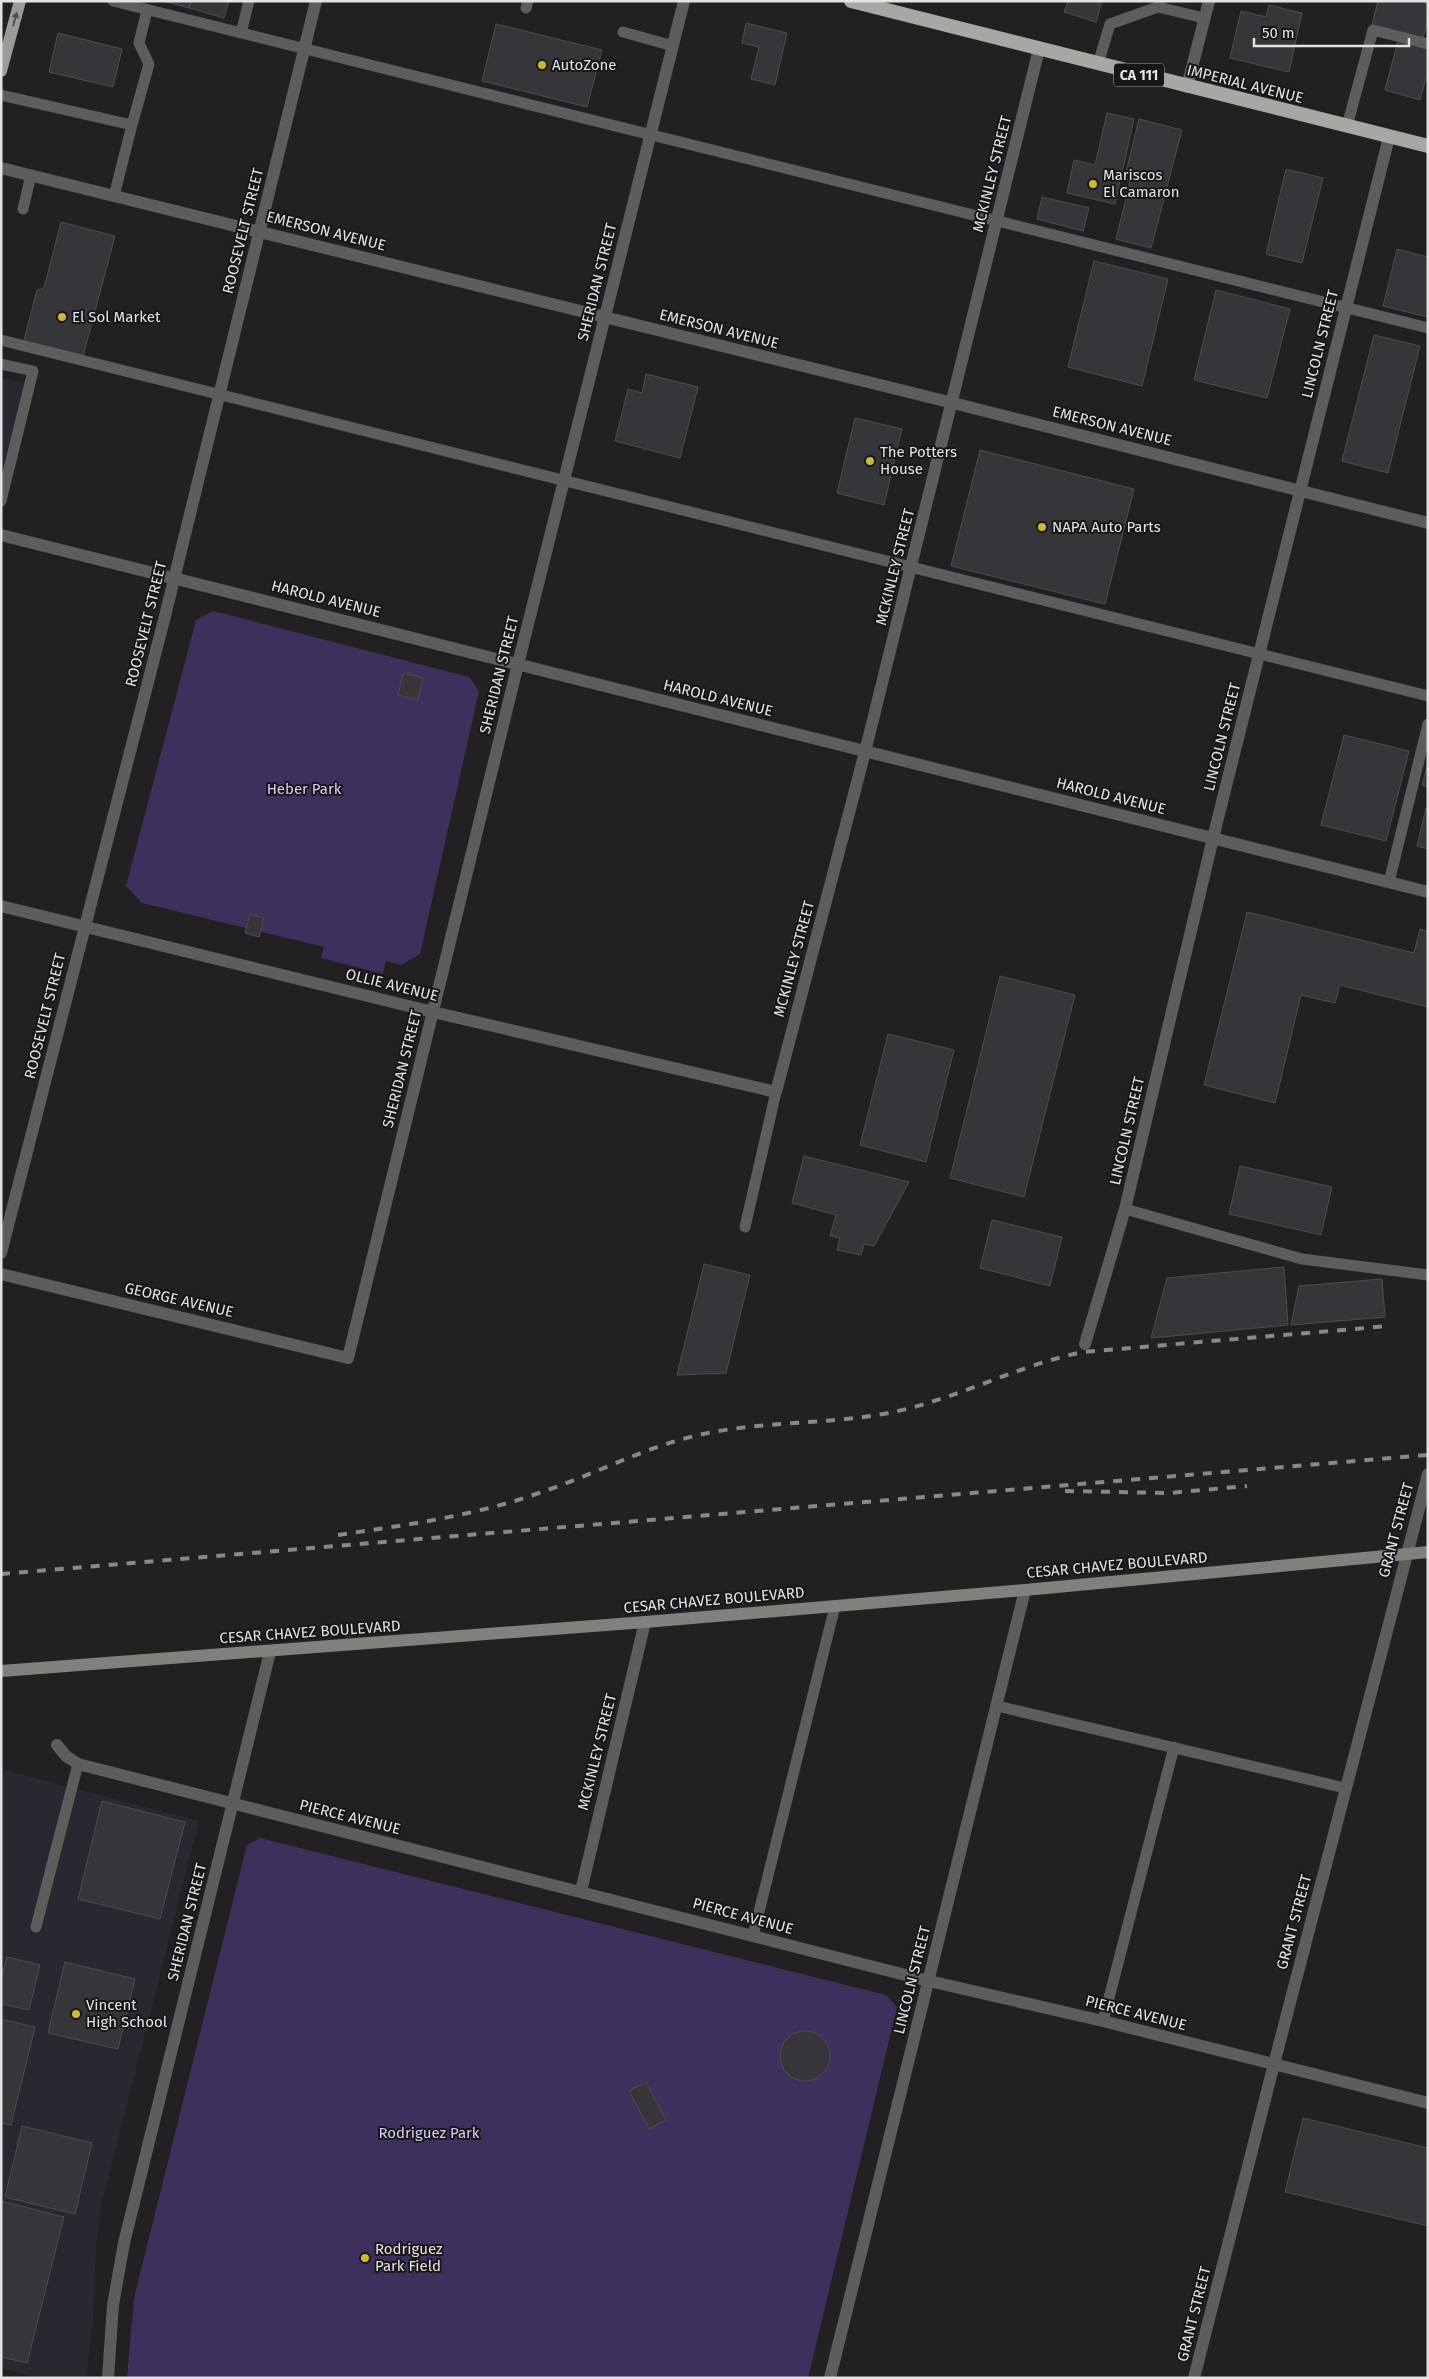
<svg xmlns="http://www.w3.org/2000/svg" width="1429" height="2379" viewBox="0 0 1429 2379" font-family="'Fira Sans',sans-serif">
<rect width="100%" height="100%" fill="#212023"/>
<!-- built -->
<path fill="#292730" d="M1 378 25 384 1 475Z
M1 1769 199 1821 101 2206 96 2247 93 2323 86 2378H39L1 2368Z"/>
<!-- green -->
<path fill="#3e305d" d="M213 611 469 677 479 691 420 954 401 965 386 961 383 974 321 958 324 947 142 903 126 886 196 620Z
M260 1838 886 1995 897 2007 808 2378H127L134 2298 247 1845Z"/>
<!-- building -->
<path fill="#363539" stroke="#4d4c4f" d="M163 1H191L189 8Z
M191 1H229L224 18 189 8Z
M1068 1H1102L1096 22 1064 12Z
M1378 1H1423L1428 5V19L1423 38 1372 25Z
M1269 5 1302 13 1289 72 1230 58 1241 11 1266 17Z
M746 23 787 33 775 85 751 79 759 47 742 43Z
M496 24 602 50 587 107 482 81Z
M58 33 122 49 113 87 49 72Z
M1398 41 1428 49V70L1420 100 1385 90Z
M1107 113 1134 119 1115 204 1067 193 1074 160 1095 165Z
M1139 119 1182 130 1151 248 1116 239 1130 182 1124 180Z
M1286 169 1323 178 1302 263 1266 254Z
M1042 197 1089 208 1083 231 1037 219Z
M61 222 115 236 82 360 23 344 37 290 44 288Z
M1397 249 1428 257V317L1383 306Z
M1094 261 1168 279 1142 386 1068 367Z
M1216 290 1290 309 1267 398 1194 380Z
M1374 335 1420 346 1388 473 1342 461Z
M646 374 698 387 680 458 615 441 628 389 642 393Z
M855 418 902 429 884 505 837 493Z
M980 450 1134 489 1105 604 951 566Z
M403 673 423 678 418 700 398 695Z
M1344 735 1409 751 1386 841 1321 825Z
M1428 763V787L1422 785Z
M1426 808 1428 809V849L1417 846Z
M1247 912 1414 953 1420 929 1428 932V1007L1340 985 1335 1003 1301 995 1275 1103 1204 1085Z
M250 914 264 918 259 937 245 933Z
M1000 976 1075 995 1024 1197 950 1178Z
M888 1034 954 1050 926 1162 860 1145Z
M804 1156 909 1182 874 1246 864 1244 861 1255 837 1250 840 1238 830 1236 836 1215 792 1203Z
M1240 1166 1332 1187 1321 1235 1229 1214Z
M992 1220 1062 1237 1050 1286 980 1268Z
M704 1264 750 1275 726 1373 677 1375Z
M1284 1267 1288 1325 1151 1338 1167 1278Z
M1382 1279 1385 1317 1291 1325 1299 1286Z
M102 1801 185 1822 160 1919 78 1899Z
M7 1957 40 1965 29 2010 1 2004V1979Z
M65 1962 135 1979 118 2049 48 2033Z
M1 2019 35 2027 11 2125 1 2123Z
M780 2056a25 25 0 1 1 50 0a25 25 0 1 1-50 0Z
M646 2082 666 2120 649 2129 629 2091Z
M1303 2118 1428 2148V2226L1285 2192Z
M22 2126 92 2143 75 2214 5 2197Z
M1 2201 64 2217 27 2363 1 2357Z"/>
<g fill="none" stroke-linecap="round" stroke-linejoin="round">
<!-- service -->
<path stroke="#5e5d5c" stroke-width="11" d="M113 1 1428 328
M1160 1 1158 7 1204 18
M526 8 528 1
M623 32 673 46
M241 33 249 1
M1098 64 1110 24 1158 7
M1 95 132 125 114 196
M132 125 149 64 139 43 147 10
M1347 126 1373 30 1428 44
M23 209 31 175
M1 340 1428 696
M1 364 33 371 1 501
M1389 882 1428 724
M1125 1209 1302 1259 1428 1275
M745 1227 776 1092
M997 1706 1345 1788
M36 1927 78 1764
M753 1936 835 1606
M1103 2021 1174 1747"/>
<!-- minor -->
<path stroke="#5e5d5c" stroke-width="12" d="M1187 87 1209 1
M1 168 953 403 1428 523
M1 535 1428 892
M1 906 433 1012 776 1092 865 752 1039 49
M1 1253 165 616 316 1
M1 1274 348 1358 518 664 684 1
M1085 1344 1125 1209 1213 838 1389 137
M57 1745 66 1756 78 1764 929 1981 1103 2021 1428 2103
M581 1891 645 1622
M108 2378 113 2305 124 2243 270 1652
M830 2378 1025 1590"/>
<!-- tertiary -->
<path stroke="#5e5d5c" stroke-width="12" d="M1194 2378 1274 2064 1428 1474"/>
<!-- secondary -->
<path stroke="#80807d" stroke-width="12" d="M1 1671 645 1622 1025 1590 1428 1552"/>
<!-- primary -->
<path stroke="#9b9b97" stroke-width="12" d="M1 71 20 1"/>
<!-- trunk -->
<path stroke="#a7a7a3" stroke-width="14" d="M851 1 1428 146"/>
<!-- rail -->
<path stroke="#88878a" stroke-width="4" stroke-dasharray="9 9" stroke-linecap="butt" d="M1065 1491 1169 1493 1247 1486
M338 1535C406 1525 474 1516 539 1493 585 1478 629 1455 676 1441 744 1420 815 1426 883 1414 952 1402 1014 1366 1083 1352L1389 1326
M1 1574 1428 1455"/>
</g>
<!-- one-way arrows -->
<defs><path id="oneway-solid" d="M-6-.8H1V-3.2L6.5 0L1 3.2V.8H-6Z" transform="scale(1.25)"/></defs>
<use fill="#525252" href="#oneway-solid" transform="translate(15 19) rotate(-75)"/>
<!-- markers -->
<g fill="#ccb938" stroke="#17171a" stroke-width="2">
<circle cx="542" cy="65" r="5"/>
<circle cx="1093" cy="184" r="5"/>
<circle cx="62" cy="317" r="5"/>
<circle cx="870" cy="461" r="5"/>
<circle cx="1042" cy="527" r="5"/>
<circle cx="76" cy="2014" r="5"/>
<circle cx="365" cy="2258" r="5"/>
</g>
<g text-anchor="middle" dominant-baseline="central" stroke-width="4" stroke-linejoin="round" paint-order="stroke">
<!-- shield labels -->
<rect fill="#17171a" stroke="#a6a5a8" stroke-width="1" x="1114" y="63.5" width="50" height="23" rx="4"/>
<g font-size="14" font-weight="bold" fill="#e3e2e5">
<text x="1139" y="75">CA 111</text>
</g>
<!-- poi labels -->
<g font-size="15" fill="#e3e2e5" stroke="#17171a" text-anchor="start">
<text x="552" y="65">AutoZone</text>
<text x="1103" y="175">Mariscos<tspan x="1103" dy="17">El Camaron</tspan></text>
<text x="72" y="317">El Sol Market</text>
<text x="880" y="452">The Potters<tspan x="880" dy="17">House</tspan></text>
<text x="1052" y="527">NAPA Auto Parts</text>
<text x="86" y="2005">Vincent<tspan x="86" dy="17">High School</tspan></text>
<text x="375" y="2249">Rodriguez<tspan x="375" dy="17">Park Field</tspan></text>
</g>
<!-- street labels -->
<g font-size="15" fill="#e3e2e5" stroke="#17171a">
<text transform="translate(1245 84) rotate(14)">IMPERIAL AVENUE</text>
<text transform="translate(992 174) rotate(-76)">MCKINLEY STREET</text>
<text transform="translate(243 231) rotate(-76)">ROOSEVELT STREET</text>
<text transform="translate(326 231) rotate(14)">EMERSON AVENUE</text>
<text transform="translate(597 282) rotate(-76)">SHERIDAN STREET</text>
<text transform="translate(719 329) rotate(14)">EMERSON AVENUE</text>
<text transform="translate(1320 344) rotate(-76)">LINCOLN STREET</text>
<text transform="translate(1112 426) rotate(14)">EMERSON AVENUE</text>
<text transform="translate(895 567) rotate(-76)">MCKINLEY STREET</text>
<text transform="translate(326 599) rotate(14)">HAROLD AVENUE</text>
<text transform="translate(146 624) rotate(-76)">ROOSEVELT STREET</text>
<text transform="translate(499 675) rotate(-76)">SHERIDAN STREET</text>
<text transform="translate(718 698) rotate(14)">HAROLD AVENUE</text>
<text transform="translate(1222 737) rotate(-76)">LINCOLN STREET</text>
<text transform="translate(1111 796) rotate(14)">HAROLD AVENUE</text>
<text transform="translate(794 959) rotate(-75)">MCKINLEY STREET</text>
<text transform="translate(392 985) rotate(14)">OLLIE AVENUE</text>
<text transform="translate(45 1016) rotate(-76)">ROOSEVELT STREET</text>
<text transform="translate(402 1069) rotate(-76)">SHERIDAN STREET</text>
<text transform="translate(1127 1131) rotate(-77)">LINCOLN STREET</text>
<text transform="translate(179 1300) rotate(13)">GEORGE AVENUE</text>
<text transform="translate(1396 1530) rotate(-75)">GRANT STREET</text>
<text transform="translate(1117 1565) rotate(-5)">CESAR CHAVEZ BOULEVARD</text>
<text transform="translate(714 1600) rotate(-5)">CESAR CHAVEZ BOULEVARD</text>
<text transform="translate(310 1632) rotate(-4)">CESAR CHAVEZ BOULEVARD</text>
<text transform="translate(597 1752) rotate(-76)">MCKINLEY STREET</text>
<text transform="translate(350 1817) rotate(14)">PIERCE AVENUE</text>
<text transform="translate(743 1916) rotate(15)">PIERCE AVENUE</text>
<text transform="translate(187 1922) rotate(-76)">SHERIDAN STREET</text>
<text transform="translate(1294 1922) rotate(-75)">GRANT STREET</text>
<text transform="translate(912 1980) rotate(-76)">LINCOLN STREET</text>
<text transform="translate(1136 2013) rotate(14)">PIERCE AVENUE</text>
<text transform="translate(1194 2314) rotate(-76)">GRANT STREET</text>
</g>
<!-- park labels -->
<g font-size="15" fill="#d8cef9" stroke="#17171a">
<text x="304" y="789">Heber Park</text>
<text x="429" y="2133">Rodriguez Park</text>
</g>
</g>
<!-- border -->
<rect width="1429" height="2379" fill="none" stroke="#e3e2e5" stroke-width="5"/>
<!-- scale -->
<path d="M1254 38v8h155v-8" fill="none" stroke="#e3e2e5" stroke-width="2.5"/>
<text x="1262" y="38" font-size="15" fill="#e3e2e5" stroke="#17171a" stroke-width="4" paint-order="stroke">50 m</text>
</svg>
